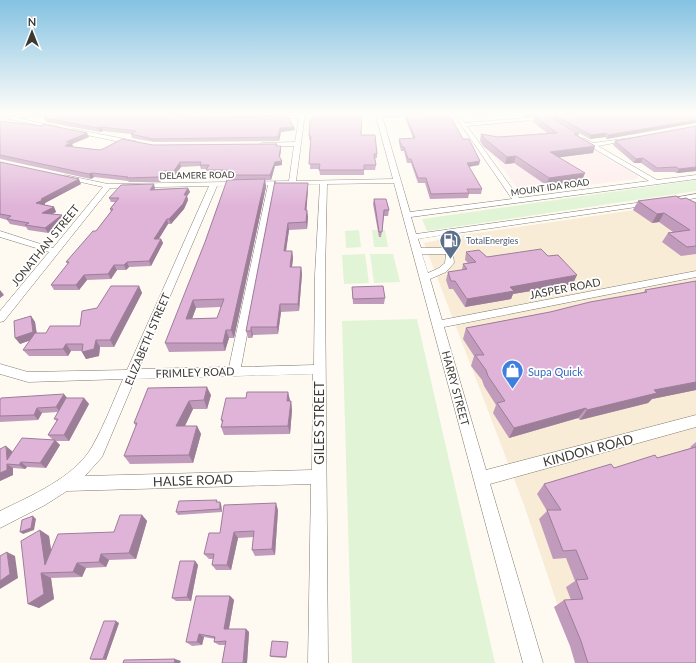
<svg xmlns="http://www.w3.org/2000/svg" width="696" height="663" viewBox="0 0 696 663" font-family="Lato,sans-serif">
<rect width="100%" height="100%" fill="#fefaf1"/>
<!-- built -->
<path fill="#f8ecd7" d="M696 201V663H577L524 505 424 243 463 235Z"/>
<!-- education -->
<path fill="#fdeceb" d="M538 120 546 122 638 175 637 179 527 193 519 191 474 128 478 125Z"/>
<!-- green -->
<path fill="#e1f4d5" d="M462 113H532V116L478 120 469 119Z
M696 180V191L427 231 422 219Z
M359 230 361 247 346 248 345 231Z
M372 230H385L388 247H374Z
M365 254 369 283 344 284 342 255Z
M370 254H393L400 282 374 283Z
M417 319 495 663H352L342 321Z"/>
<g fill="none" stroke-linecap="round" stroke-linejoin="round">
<defs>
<path id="minor" d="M39 113H53L17 118 59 127V129L3 118 6 116 14 118V116L16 115Z
M163 113 211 115 214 117 211 119H191Z
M300 113H305L296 181 393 179 375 113H421V115L419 116H382L410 212 512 199 453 113H457L465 123 539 117 534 113H539L546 116 569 113 550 118 556 122 553 124 544 119 467 126 519 198 649 181 581 141 580 140 583 138 593 143 630 138V140L598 146 657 180 696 175V179L411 217 416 234 650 201 654 203 650 205 451 234 454 263 446 272 430 279 442 320 696 271V277L444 327 486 470 696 415V427L490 484 543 663H523L394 183 327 184 325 275 328 663H308L311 484 67 491 45 505 0 528V511C30 496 74 478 92 447 104 426 113 402 123 379L28 382 0 374V364L28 372 127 370 209 186 110 188 4 321 0 322V311L49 252 0 237V231L53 248 103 187 63 178 62 177 65 175 108 184 289 181 294 146 262 147 259 145 262 143 295 142 299 118H268L265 116 268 114H299ZM320 184 315 275 314 365 241 367 275 185ZM268 185 229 367 139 369 217 186ZM443 235 445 248H421L418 239ZM422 254H446L445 263 439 268 428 273ZM313 374 312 470 85 476 102 457 135 379Z
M74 129 135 141 138 143 135 145 72 132 71 131Z
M696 194V198L667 203 663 201 667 199Z"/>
</defs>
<!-- minor casing -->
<use href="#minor" stroke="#817b6e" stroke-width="1"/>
<!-- minor -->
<use href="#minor" fill="#fff" fill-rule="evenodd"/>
</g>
<!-- wall -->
<path fill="#c19bbb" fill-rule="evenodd" d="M184 113H277L197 114Z
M521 113H535L536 114 535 116 525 117Z
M696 113 607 139 605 137 590 139 553 119 554 115Z
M405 114 479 165 469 167 482 189 481 194H469L468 198 430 199 425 183H418L411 163H407L404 151H401L399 143V139L413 138 405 118Z
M535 116 579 134 578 136 595 146 593 153 559 157 582 181 546 185 514 163 505 164 483 146 480 141 481 134 498 137 547 133 533 122Z
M196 117 294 127 295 130 281 132 279 141 154 142 132 138 131 134 103 131 100 132 46 122 44 118Z
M0 121 87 133 89 137 72 144 73 146V147L100 150 153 145 281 146V150L280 158 282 161V165L275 166 271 180H265L266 187 234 338H229L225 351 169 352 165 343 241 180H226L225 175 226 174H207L206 169H201L200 166 181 167 175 175H164L160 182H129L128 181 94 177 91 179 0 159ZM221 307 217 318 192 319 196 308Z
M696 126V171L677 173 674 172H654L641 163H634L613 145 615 141Z
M361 135 377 154V158H374L376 165 375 170H364V175H320L319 169H310L311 140H309V136Z
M0 162 81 184 45 203V205L54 207 56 212 52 214 64 220 48 233 28 230 26 227 10 224 7 220 0 218Z
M275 181 276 183 308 189 306 210 308 217 307 229 289 230 286 251H292L293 258 292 267H301L302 274 299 311 281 312 278 334 253 335 252 338H248L246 331Z
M188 188 190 192 187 196 188 200 184 209 171 224H168L159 239H161L163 243 151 266 129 267 126 270H117L111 279 87 280 79 290H54L51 285 68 264 66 262 96 231 111 212 110 209 115 202H111L109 198 155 189Z
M374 199 389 210 388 216H384L381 237H379L373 204Z
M638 201 696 203V254L681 256 662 242 668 233 673 232 659 222 652 223 633 210Z
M466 252 487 257 573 284 513 294 511 299 465 307 453 289H449L446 280 448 272 462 270 463 264 468 263 465 260Z
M696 281V390L652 399 648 403 580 420 578 418 509 438 493 413 496 405 484 386 482 380 471 366 474 356 463 339 466 328 550 312 644 292 645 290Z
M139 286 142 293 114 347H100L99 356 86 359 82 352V351H71L68 356H29L23 350 30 340 20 344 31 316 35 322 37 333H46L80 326 97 308Z
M352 287 385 298 384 304H353Z
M148 388 211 395 207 409H193L185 426H197L201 434 193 463 130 464 124 456 136 426 134 423Z
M84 398 89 404 69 441H56L60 445 46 468 27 467 25 469 13 468V475L0 481 12 451V453L53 440 48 435 57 421 54 419 58 412 42 413 38 420 0 422V400Z
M290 400V401H291L292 410 290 434 224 435 221 427 222 423 221 420Z
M696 442V663H575L570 646 554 607 564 600H571L566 587 575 581 566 558 553 559 539 519 547 511 537 494 544 484 657 458 691 448 690 447Z
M218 502 221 504 222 512 178 515 176 512Z
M278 510 275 555 255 556 252 550 254 537 238 538 231 570H216L212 565 213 559H209L204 554 220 533Z
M142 515 147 521 136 559 109 560 106 567 86 568 82 577 51 578 54 599 39 608 28 604 40 530 49 536 51 550 114 532Z
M195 561 198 565 191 601H176L172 598Z
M230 596 234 600 229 629H246L249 632 247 663H222L225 645H219L214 642 215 639 204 637 202 645 192 646 186 642Z
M119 623 106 660H93L90 659Z
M288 642V643L286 658 271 657 270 656Z"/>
<!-- shaded-wall -->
<path fill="#9d7e98" d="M13 113H24L13 114Z
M526 114H536L535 116 525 117Z
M696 120V123L607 139 608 135Z
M102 127 103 131 100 132 98 128Z
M294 127 295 130 281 132 279 141 278 137 280 128Z
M87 133 89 137 72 144 73 146 67 150 65 146 66 142Z
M606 133 605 137 590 139 591 135Z
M281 146V150L279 161V156Z
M595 146 593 153 547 159 550 152Z
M516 156 514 163 505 164 507 157Z
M643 158 641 163H634L636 159Z
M282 161V165L275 166 271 180 270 175 275 162Z
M480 161 479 165 466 167 467 163Z
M180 162 181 167 175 175 174 171Z
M696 163V171L677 173 679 169Z
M163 171 164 175 160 182 159 177Z
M92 173 94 177 91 179 89 174Z
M585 173 582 181 546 185 549 178Z
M79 179 81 184 45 203V205L39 208 36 203 41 199Z
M265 179 266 187 234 338 231 330Z
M308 183V189L306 217 305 210Z
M154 184 155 189 151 194 150 190Z
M188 188 190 192 187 196 188 200 184 209 171 224 169 219 184 195Z
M54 207 56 212 45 218 42 213Z
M307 210 308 217 307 229 306 222Z
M664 213 659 222 652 223 657 214Z
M62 215 64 220 48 233 45 228Z
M167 219 168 224 156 243 154 239Z
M288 223 289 230 285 258 284 251Z
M161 239 163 243 151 266 149 261Z
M292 251 293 258 291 274 290 267Z
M127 262 129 267 126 270 124 265Z
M114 265 117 270 111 279 108 274Z
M301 267 302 274 299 311 298 304Z
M84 275 87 280 79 290 76 285Z
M577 275 573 284 513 294 511 299 465 307 467 299 510 287Z
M139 286 142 293 114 347 110 340Z
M0 290 4 295 0 298Z
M193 300 196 308 189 327 186 319Z
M280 304 281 312 278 334 277 327Z
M31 316 35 322 37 338 20 344 15 338Z
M251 327 253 335 252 338 251 331Z
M226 330 229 338 225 351 223 343Z
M96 340 100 347 99 356 86 359 82 352Z
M66 344 71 351 68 356 63 349Z
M696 382V390L652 399 648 403 580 420 587 410 654 390Z
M207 387 211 395 207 409 204 400Z
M288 392 290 400 289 410 287 401Z
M64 394 68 399 60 412 56 407Z
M84 398 89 404 69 441 64 435Z
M189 401 193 409 181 434 176 426Z
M291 401 292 410 290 434 288 426Z
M37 408 42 413 38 420 34 415Z
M586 408 578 418 509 438 514 428Z
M197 426 201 434 193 463 189 455Z
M55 440 60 445 46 468 40 463Z
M6 446 12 451 13 465 7 460Z
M21 462 27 467 25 469 19 465Z
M7 464 13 468V475L0 481V473Z
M220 502 221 504 222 512 220 509Z
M276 503 278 510 275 555 272 549Z
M142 515 147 521 136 559 129 553Z
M33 516 36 519 34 530 23 534 20 532Z
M40 530 49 536 54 570 45 565Z
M234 532 238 538 231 570 227 565Z
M7 552 15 556 18 578 0 589V581Z
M101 554 109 560 106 567 99 562Z
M195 561 198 565 191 601 187 597Z
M77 563 86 568 82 577 73 572Z
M41 573 51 578 54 599 39 608 28 604Z
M230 596 234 600 228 633 224 629Z
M116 621 119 623 106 660 103 659Z
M246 629 249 632 247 663H243Z
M199 634 204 637 202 645 197 642Z
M175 659 181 661 180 663H174Z"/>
<!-- building -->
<path fill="#e0b4d9" stroke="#9d7e98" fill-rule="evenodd" d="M46 113H165L196 117 287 116 294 127 280 128 278 137 153 139 131 134 136 131 102 127 98 128 44 118Z
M314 113H359V116H362L361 135H375L377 154H374L376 165H364V170H319L320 164H309L311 136H309L310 119H313Z
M446 113 450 116 463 139H469L480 161 467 163 482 189H467L469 193 431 194 426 178H418L411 159H408L404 147H402L399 139 415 138 405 114Z
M524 113H535L536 114H526Z
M562 113 565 115 582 113H696V120L608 135 606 133 591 135 554 115Z
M546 115 579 134H574L595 146 550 152 585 173 549 178 516 156 507 157 485 139 481 134 498 137 557 133 535 116Z
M0 121 43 126V124L87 133 66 142H71L65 146 100 150 105 148 122 139 153 145 277 144 276 146H281L279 156 282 161 275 162 270 175H225L228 170H206L209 165H200L201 162H180L174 171H163L159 177 127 178 128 177 92 173 89 174 0 155Z
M696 126V167L679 169 676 167 657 168 643 158 636 159 615 141Z
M0 162 79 179 41 199 43 200 36 203 54 207 42 213 62 215 45 228 25 225 29 223 7 219 11 216 0 214Z
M265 179 231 330H226L223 343H165L205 242 227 180ZM224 299 217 318 186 319 193 300Z
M275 181V183H308L305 210H307L306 222 288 223 284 251H292L290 267H301L298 304H280L277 327H251V331H246Z
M154 184 150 190 188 188 184 195H187L183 204 169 219H167L154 239H161L149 261 127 262 124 265H114L108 274 84 275 76 285H51L69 262H66L93 231H96L113 209H110L119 198H109L121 185Z
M676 196 681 199 686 198 696 203V246L687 247 668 233 690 230 664 213 657 214 638 201Z
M374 199H386L389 210H384L382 232H379Z
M541 249 548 256 558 255 577 275 510 287 514 291 467 299 455 281H451L448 272 467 269 463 264 476 262 466 252 479 250 487 257Z
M696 281V382L654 390 657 393 587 410 586 408 514 428 497 403 505 401 488 376 486 370 475 355H484L466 328 550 312 590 302 647 292 645 290Z
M111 286H139L110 340H96L94 349 82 352 83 344H66L63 349 23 350 35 333H46L50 326H80L82 311 97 308Z
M383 286 385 298 353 299 352 287Z
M31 316 33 332 15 338 14 321Z
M207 387 204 400 189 401 176 426H197L189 455 124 456 137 423H134L148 388Z
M247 392H288L287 401H291L288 426 221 427 223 420H221L226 398H246Z
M64 394 56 407 37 408 34 415 0 416V400L1 398Z
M66 398H84L64 435H48L58 419H54Z
M22 438 55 440 40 463 21 462 19 465 7 464V470L0 473V449L6 446 7 460Z
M696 447V663H588L581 641 564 600 583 599 576 580 588 579 576 550 563 551 547 510H561L544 484 611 464 614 468 655 455 657 458Z
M217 500 216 502H220V509L176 512 179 501Z
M276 503 272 549 252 550 254 531 234 532 227 565H212L214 554H204L209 533H220L224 505Z
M120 515H142L129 553 101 554 99 562 77 563 73 572 41 573 44 594 28 604 21 541 40 530 45 565 58 534 114 532Z
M33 516 31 528 20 532 22 520Z
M7 552 10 574 0 581V556Z
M180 561H195L187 597 172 598Z
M196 596H230L224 629H246L243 663H222L226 641 214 642 215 637 199 634 197 642H186Z
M104 621H116L103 659H90Z
M272 641 288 642 286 657 270 656Z
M175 659 174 663H123L124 660Z"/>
<!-- sky -->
<linearGradient id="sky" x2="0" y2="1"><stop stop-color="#84c2e2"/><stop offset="0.55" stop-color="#fffdf9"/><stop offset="1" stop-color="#fffdf9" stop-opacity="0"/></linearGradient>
<rect width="696" height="206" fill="url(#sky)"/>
<!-- icons -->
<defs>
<symbol id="fuel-pin" viewBox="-11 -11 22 30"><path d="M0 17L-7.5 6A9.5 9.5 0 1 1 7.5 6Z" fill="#5c6f8a" stroke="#fff"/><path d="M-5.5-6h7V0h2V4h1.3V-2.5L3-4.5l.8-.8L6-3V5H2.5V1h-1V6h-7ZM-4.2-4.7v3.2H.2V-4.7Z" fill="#fff"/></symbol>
<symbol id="shop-pin" viewBox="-11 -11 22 30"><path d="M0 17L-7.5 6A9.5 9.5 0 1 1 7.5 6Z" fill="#3f7fe0" stroke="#fff"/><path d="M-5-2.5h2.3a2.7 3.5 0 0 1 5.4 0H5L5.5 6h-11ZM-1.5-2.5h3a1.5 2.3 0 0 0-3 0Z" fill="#fff"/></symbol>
</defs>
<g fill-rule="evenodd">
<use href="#fuel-pin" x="438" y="228" width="25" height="34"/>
<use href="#shop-pin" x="500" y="358" width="25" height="34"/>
</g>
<g text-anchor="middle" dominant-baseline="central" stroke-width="3.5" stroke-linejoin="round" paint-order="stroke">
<!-- far-street labels -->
<g font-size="9" fill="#3d3a34" stroke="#fff">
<text transform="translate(197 175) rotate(-1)">DELAMERE ROAD</text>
<text transform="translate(550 187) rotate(-8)">MOUNT IDA ROAD</text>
</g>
<!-- far-service labels -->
<g font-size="9" fill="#4e5e75" stroke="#fff" text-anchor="start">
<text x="466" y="240">TotalEnergies</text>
</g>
<!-- street labels -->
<g font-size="11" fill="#3d3a34" stroke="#fff">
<text transform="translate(45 245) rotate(-51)">JONATHAN STREET</text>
<text transform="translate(565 288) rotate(-11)">JASPER ROAD</text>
<text transform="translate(147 339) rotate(-67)">ELIZABETH STREET</text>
<text transform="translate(195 372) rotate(-2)">FRIMLEY ROAD</text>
<text transform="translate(456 388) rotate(75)">HARRY STREET</text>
</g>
<!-- shop labels -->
<g font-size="11" fill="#366cbe" stroke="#fff" text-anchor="start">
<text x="528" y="371">Supa Quick</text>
</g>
<!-- near-street labels -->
<g font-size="13" fill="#3d3a34" stroke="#fff">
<text transform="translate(319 423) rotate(-90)">GILES STREET</text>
<text transform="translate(588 450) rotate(-15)">KINDON ROAD</text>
<text transform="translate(193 480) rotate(-2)">HALSE ROAD</text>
</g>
</g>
<!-- north arrow -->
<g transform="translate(32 32)" stroke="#ffffff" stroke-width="3" paint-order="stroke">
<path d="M0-3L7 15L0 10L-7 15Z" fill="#3d3a34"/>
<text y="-6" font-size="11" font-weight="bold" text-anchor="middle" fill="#3d3a34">N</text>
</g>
</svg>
